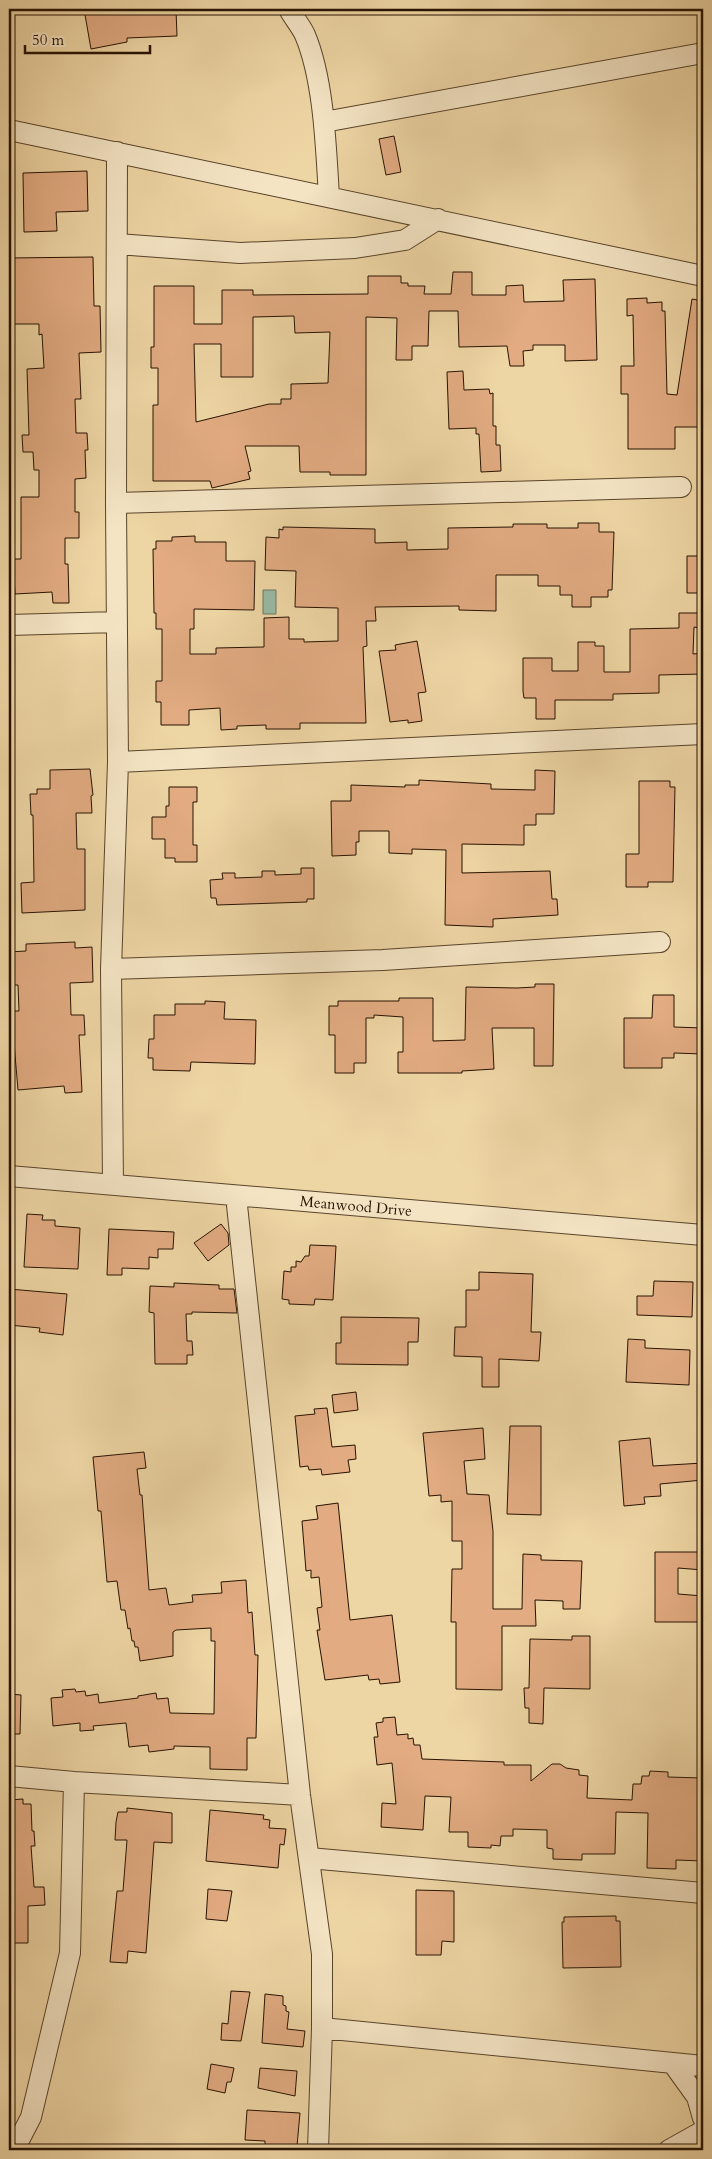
<svg xmlns="http://www.w3.org/2000/svg" width="712" height="2159" viewBox="0 0 712 2159" font-family="Cardo,serif">
<rect width="100%" height="100%" fill="#eed5a4"/>
<filter id="stains"><feTurbulence type="fractalNoise" baseFrequency=".004" numOctaves="4"/><feColorMatrix values="0 0 0 0 .2 0 0 0 0 .09 0 0 0 0 .02 0 0 0 .5 -.17"/></filter>
<radialGradient id="worn" r=".72"><stop offset=".6" stop-color="#630" stop-opacity="0"/><stop offset="1" stop-color="#630" stop-opacity=".3"/></radialGradient>
<!-- water -->
<path fill="#99b9a5" stroke="#6b7763" d="M263 590H276V614H263Z"/>
<!-- building -->
<path fill="#e2ab82" stroke="#271301" fill-rule="evenodd" d="M84 9 176 10 177 36 127 38V42L91 49Z
M394 136 401 172 386 175 379 139Z
M87 171 88 211 56 212 57 231 24 232 23 173Z
M93 257 94 306H100L101 352 79 353 81 399H75L76 433H87L88 450H85L86 478 75 479V512H79V538H65V564H68L69 603H53L52 592 15 594 13 559H21V497H39V470H34L33 452H23L22 435H29L27 369 44 368 42 334 39 335V324H10L9 258Z
M453 272H472V295H506V286L523 285 524 302 564 301 563 280 595 279 597 360 565 361V345H533V350L523 351 524 366H510L507 346 459 347 458 311H429L428 346H412V360H396L397 318 366 317V475H330V472H300L299 446H245L251 471 248 472 250 479 212 488 210 481H153V405H158V368H151V347H154V286H194V324H222V290H253V295L368 294V276H401V283H408V286H425L424 294H451ZM294 316 295 333 330 332 328 383 291 384V399H281V404H269L196 422 194 344H221V377H253V317Z
M647 298V303L662 302V311H665L667 394 677 395 692 299 703 301V427H675V449H628V394H621V366H634L633 315 627 316V299Z
M463 371 464 390 489 389 490 394 493 393V426H496V445H500L501 471 481 472 479 434H476V428L449 429 447 372Z
M578 523H599V532H614L612 590H608V597H591V607H572V595H560V586H538V575H496V611L459 610V606L375 607 376 621H366L367 646 363 647 366 723H300V729H266V725L237 726V729L221 730 220 708 189 710V725H161V702H156V681H162V629H156V613H154L153 549H156V541H172V537L195 536V542H226V561H255L254 610 194 609V629H190V654H216V648L264 647V618L289 617V639H304V642L338 641V608L295 607 296 571 265 570 266 537 279 538V529L283 530V527L375 529V543L407 542V550L448 549V528L513 527V524H547V528H578Z
M687 556H703V593H687Z
M679 613H699V628L694 627 693 654 703 653V674L659 675V693L613 694V700H555V719H536V698H524L523 691V658H552V671H578V642H595V646H604V672H630V629L679 628Z
M417 641 426 692 418 693 422 721 408 723V720L390 722 379 651 396 650 395 645Z
M90 769 93 795 91 796 92 813H76L77 849H85V910L22 913 21 883 34 882 33 815H31L30 794H37V789H50V770Z
M535 770 555 771 554 814H536V825H524V845L462 844V873L550 871 552 899H557L558 915 493 919V927L445 925 446 850 412 849V854L389 853V831H359V842H356V855L332 856 331 801H351V785L405 787V785H419V780L491 784V789L535 790Z
M639 781H670V787H675L673 882H648V887H626V854H639Z
M169 787H197V802H193V845H197V862H175V858H165V839H152V817H166V806H169Z
M301 868H314V899H307V902L217 905 216 898H211L210 880 223 879 222 873H235V878L262 877V871H275V875L301 874Z
M75 942V948L92 947 93 982 70 983 71 1015H84L85 1035H79L82 1092 65 1093 64 1086 18 1090 14 1043H9V1011H19L18 985H10L9 952 26 951V944Z
M535 984H554L553 1066H534V1028H492L494 1069 462 1071V1073H398V1052H403V1017L374 1015V1018H366V1063H354V1073H335V1035H329V1006H338V1001H399V998H433V1041L465 1040 466 987 517 988 535 987Z
M653 995H674V1027L703 1028V1054L674 1053V1058H662V1068H624V1018H652Z
M205 1001 225 1002 224 1019 256 1020 255 1064 191 1062 190 1071 153 1070V1058H148L149 1039H154V1015H175V1004H205Z
M27 1214 43 1215 42 1220H55V1226L80 1228 78 1269 24 1267Z
M221 1224 228 1233 229 1245 208 1261 194 1243Z
M109 1229 174 1232 173 1249H158V1258L149 1257V1269L122 1268V1275H107Z
M310 1245 336 1246 333 1300 315 1299 314 1305 289 1304V1300L282 1299 284 1271 291 1272V1267H296V1261L301 1262 305 1256H309Z
M479 1272 533 1274 531 1332H541L539 1361 499 1359V1387H482V1357L454 1356 455 1327H466V1290H479Z
M654 1281 693 1282 692 1317 637 1315V1296H653Z
M174 1283 219 1285V1289H234L237 1313 192 1312V1314H186L187 1341H192L193 1355H187V1364H155L154 1313 149 1312 150 1286 174 1287Z
M9 1289 67 1294 63 1335 39 1332 40 1328 9 1325Z
M341 1317 419 1318 418 1342H408V1365L336 1364V1343H341Z
M628 1339 645 1340V1348L690 1350 689 1385 626 1382Z
M356 1392 358 1410 334 1413 332 1395Z
M327 1408 332 1447 355 1445 356 1459 348 1460 350 1472 322 1475 321 1469 309 1470 308 1466 300 1467 295 1416 315 1414 314 1409Z
M510 1426H541V1515L507 1514Z
M483 1428 485 1459 464 1461 467 1494 489 1495 493 1531V1609H522L523 1554 541 1555V1560L582 1561 580 1609H563V1601L535 1600 536 1626H502V1690L456 1689V1622H451L452 1569H462V1541H452V1501L441 1502V1495L429 1496 423 1433Z
M650 1438 653 1466 703 1463V1480L660 1484 661 1496 644 1497 645 1504 624 1506 619 1441Z
M144 1452 146 1468 137 1469 140 1495H142L149 1590 166 1588 169 1605 193 1602 192 1595 222 1593 221 1582 246 1580 248 1613 252 1612 255 1655H258L256 1738H247V1770L210 1769V1747L174 1746V1749L149 1752 148 1745 129 1747 126 1723 93 1726 94 1730 80 1731V1723L53 1726 51 1698 63 1697 62 1690 75 1689 76 1692 85 1691 86 1696 98 1694 99 1703 138 1698V1696L156 1693 157 1699 168 1698 170 1713 214 1714 215 1641H211V1628L176 1630 173 1632V1656L140 1661 138 1647H135L134 1641H132L130 1628 128 1629 125 1610H121L117 1581 107 1582 101 1511H98L93 1457Z
M338 1503 350 1620 392 1615 400 1682 380 1684 379 1679 369 1680 368 1675 325 1680 317 1630H320L317 1608 322 1607 319 1577 311 1578V1570L306 1571 302 1521 318 1519 316 1506Z
M655 1552H703V1570L678 1568V1594L703 1596V1622H655Z
M572 1636H590V1689L544 1688 543 1724 529 1723V1708H525L524 1688H529L530 1639 572 1640Z
M9 1694 21 1695 20 1734H9Z
M395 1717 397 1735 408 1734V1739L413 1738 414 1745H420L422 1759 504 1762V1765H531V1781L552 1764H560L566 1768 579 1770V1775L588 1776 587 1798 632 1800 633 1784H641L642 1776H649L650 1771 668 1772V1777L702 1778 703 1861 676 1860V1869L647 1868 648 1813 616 1812 615 1854H582V1860L553 1859V1849L547 1848V1830L513 1829V1836H501L500 1846 491 1845V1848L468 1847V1832H449L451 1797 425 1796 423 1830 381 1827 382 1803 396 1804 392 1763 377 1765 374 1737H378L376 1723 383 1722V1718Z
M23 1799V1804H31L32 1831H34L35 1846H31L34 1887H44L45 1905 28 1906V1943H9V1800Z
M127 1808 172 1813V1843L154 1842 146 1953 128 1951 127 1963 110 1962 117 1891H123L127 1840H115L116 1822 118 1812H127Z
M210 1810 264 1815 263 1819 270 1820 269 1828 286 1829 284 1845 280 1844 278 1868 206 1861Z
M208 1889 232 1891 227 1921 206 1919Z
M416 1890 454 1891V1942L442 1941 441 1955H416Z
M616 1916V1921H620L621 1967 563 1968 562 1922H564V1917Z
M231 1991 250 1992 241 2041 221 2040 222 2023 228 2024Z
M265 1994 283 1996V2005L286 2006V2011L289 2012 287 2029 305 2031 303 2047 262 2043Z
M211 2064 234 2068 231 2082H227L225 2093 207 2089Z
M260 2068 297 2071 295 2096 258 2088Z
M247 2110 300 2113 297 2146 265 2147V2141L245 2140Z"/>
<g fill="none" stroke-linecap="round" stroke-linejoin="round">
<defs>
<path id="minor" d="M289 9C293 17 301 26 305 35 324 80 326 148 329 197
M324 122 703 53
M9 130 703 276
M117 244 240 253 355 248 405 240 438 219
M116 503 681 487
M9 625 117 622
M118 762 703 734
M111 969 383 960 660 942
M9 1176 703 1235
M113 1184 111 969 118 762 116 503 117 152
M236 1196 300 1795 322 1954V2028L318 2150
M9 1776 74 1782 300 1795
M309 1858 703 1893
M322 2028 703 2066
M674 2065 697 2097 703 2118
M14 2150 31 2117 70 1953 74 1782
M669 2150 703 2131"/>
</defs>
<!-- minor casing -->
<use href="#minor" stroke="#59442a" stroke-width="22"/>
<!-- minor -->
<use href="#minor" stroke="#f4e4c4" stroke-width="20"/>
</g>
<g text-anchor="middle" dominant-baseline="central" stroke-width="4" stroke-linejoin="round" paint-order="stroke">
<!-- street labels -->
<g font-size="15" fill="#271301" stroke="#f4e4c4">
<text transform="translate(356 1206) rotate(5)">Meanwood Drive</text>
</g>
</g>
<!-- margin -->
<rect width="712" height="2159" fill="none" stroke="#eed5a4" stroke-width="30"/>
<rect x="10" y="10" width="692" height="2139" fill="none" stroke="#271301" stroke-width="2.5"/>
<rect x="15" y="15" width="682" height="2129" fill="none" stroke="#271301"/>
<!-- scale -->
<path d="M25 45v8h125v-8" fill="none" stroke="#271301" stroke-width="2.5"/>
<text x="32" y="45" font-size="15" fill="#271301" stroke="#f4e4c4" stroke-width="4" paint-order="stroke">50 m</text>
<rect width="100%" height="100%" filter="url(#stains)"/>
<rect width="100%" height="100%" fill="url(#worn)"/>
</svg>
